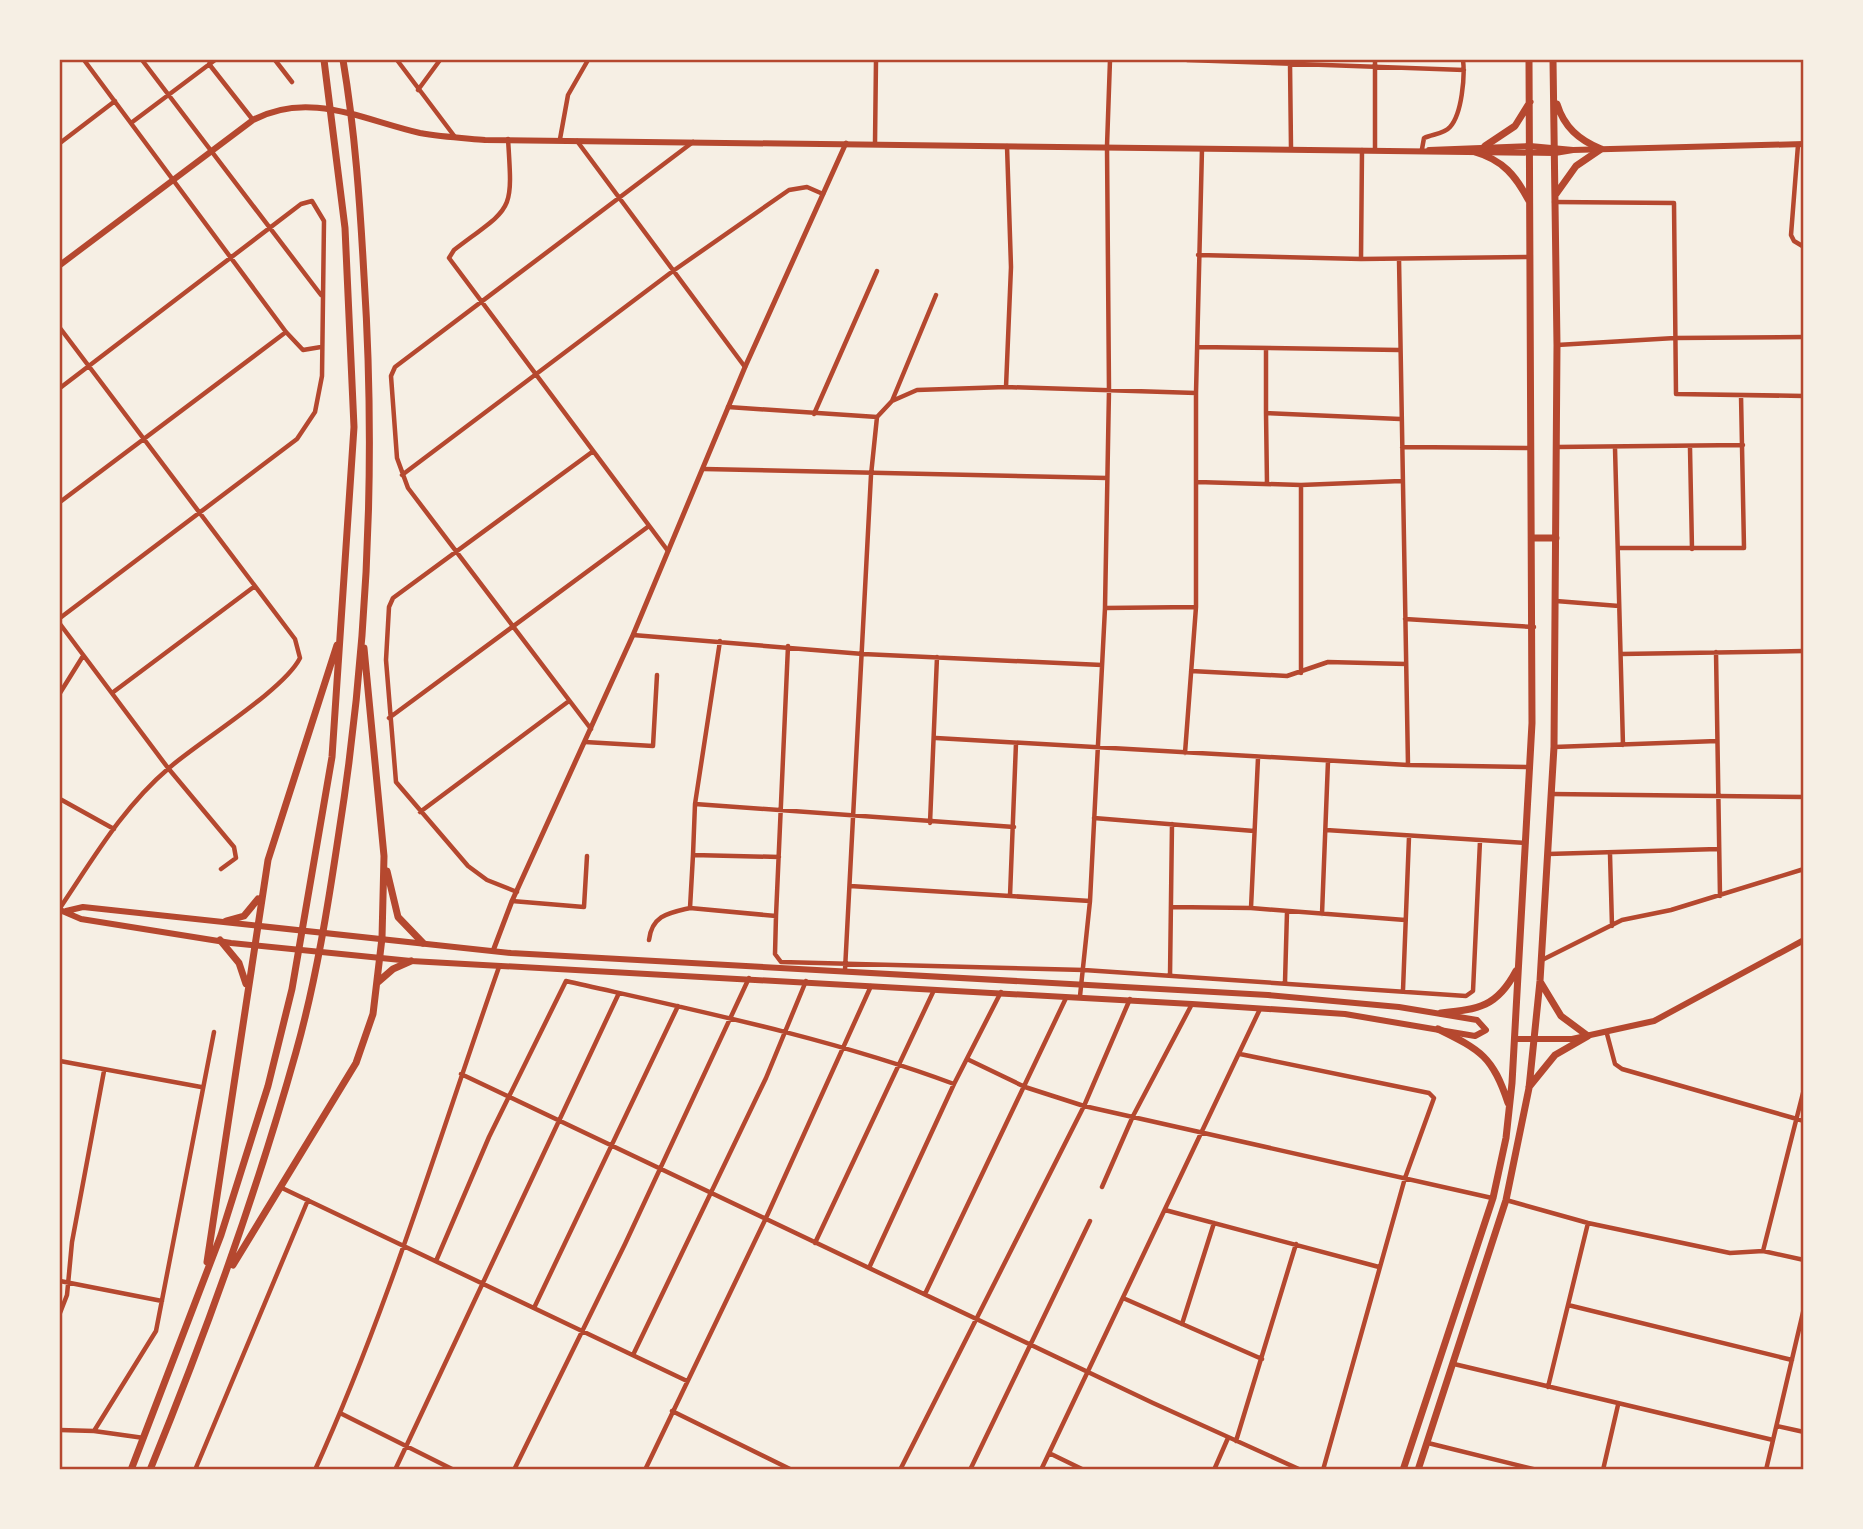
<svg xmlns="http://www.w3.org/2000/svg" width="1863" height="1529" viewBox="0 0 1863 1529" font-family="Mulish,sans-serif">
<rect width="100%" height="100%" fill="#f6efe4"/>
<g fill="none" stroke-linecap="round" stroke-linejoin="round">
<!-- minor -->
<path stroke="#b5482f" stroke-width="4.5" d="M84 60 286 332 303 350 321 347
M142 60 321 295
M275 60 292 82
M397 60 455 137
M1187 60 1464 70
M1375 60V149
M1290 63 1291 148
M209 64 253 120
M418 90 440 60
M131 123 215 60
M508 139C513 215 513 205 454 250L449 258 668 551
M560 139 568 95 588 60
M577 141 745 367
M60 143 115 101
M875 143 876 60
M1798 145 1791 235 1794 241 1804 247
M1422 149 1424 138C1433 134 1444 134 1450 127 1462 114 1465 76 1463 60
M1554 202 1674 203 1676 394 1804 396
M1198 255 1361 259 1530 257
M1361 259 1362 150
M1399 259 1408 765
M60 328 295 639 300 658C284 690 200 741 169 768 123 807 93 859 60 908
M1557 345 1675 338 1804 337
M1197 347 1399 350
M1266 348V413L1400 419
M1006 387 1011 267 1007 146
M60 388 301 204 312 201 324 221 322 376 315 412 297 439 60 618
M892 401 917 390 1006 387 1196 393
M728 407 877 417
M1266 413 1267 484
M814 414 877 271
M1402 447 1530 448
M1557 447 1743 445
M1615 448 1623 745
M1690 448 1692 549
M704 469 1107 478
M402 475 673 271 789 190 807 187 823 194
M1197 482 1301 485 1401 481
M1301 485V673
M60 502 286 332
M1618 548H1744L1741 395
M1556 601 1619 606
M1105 608 1196 607
M1405 619 1534 627
M60 624 168 768 234 847 236 858 221 869
M633 635 863 654 1102 665
M788 646 776 916 775 954 781 962 1084 970 1466 996 1473 991 1480 841
M1716 652 1720 896
M1621 654 1804 651
M1191 671 1287 676 1328 662 1406 664
M60 693 83 656
M112 693 255 586
M389 718 649 526
M591 729 408 488 397 458 391 376 395 367 693 142
M936 738 1408 765 1530 767
M585 742 653 746 657 675
M1554 747 1717 741
M1185 753 1196 607V393L1202 149
M1552 794 1804 797
M60 799 114 829
M695 804 1014 827
M420 812 569 701
M1094 818 1254 831
M930 823 937 657
M1326 830 1526 843
M1548 854 1718 849
M1610 854 1612 926
M693 855 695 804 720 641
M850 886 1090 901
M517 892 487 880 468 866 396 782 386 660 389 607 393 598 592 452
M1010 896 1016 743
M512 901 584 907 587 856
M1171 907 1251 908 1405 920
M1251 908 1258 758
M1322 914 1328 761
M776 916 690 908 693 855 779 857
M649 940C652 915 669 913 690 908
M1542 960 1622 920 1671 910 1804 869
M845 970 871 475 877 417 892 401 936 295
M1170 976 1172 824
M1285 982 1287 912
M1403 990 1409 837
M1080 996 1090 901 1105 608 1109 390 1107 146 1110 60
M1607 1034 1615 1064 1622 1069 1804 1121
M1240 1054 1429 1093 1434 1098 1405 1178 1323 1470
M967 1059 1025 1087 1084 1106 1492 1198
M60 1061 201 1087
M461 1074 1153 1403 1301 1470
M1102 1187 1133 1116 1192 1004
M282 1188 687 1381
M1506 1200 1588 1223 1730 1253 1763 1251 1804 1260
M1165 1210 1379 1267
M815 1243 934 990
M1763 1251 1804 1089
M436 1261 489 1137 566 981C694 1010 831 1038 954 1084
M869 1268 954 1084 1001 992
M60 1281 162 1301
M925 1294 1066 998
M1123 1298 1262 1359
M1568 1305 1792 1360
M534 1308 678 1006
M60 1313 67 1295 72 1242 104 1071
M1182 1324 1214 1223
M633 1355 766 1078 806 981
M1454 1364 1773 1440
M1548 1387 1588 1223
M672 1411 792 1470
M340 1413 454 1470
M1777 1426 1804 1432
M60 1430 94 1431 156 1331 214 1032
M94 1431 144 1438
M1236 1441 1296 1244
M1428 1443 1537 1470
M1049 1453 1084 1470
M195 1470 308 1200
M315 1470C389 1307 440 1135 499 967
M395 1470 619 993
M514 1470 625 1244 749 978
M645 1470 766 1218 871 986
M900 1470 1084 1106 1130 999
M970 1470 1090 1221
M1041 1470 1260 1009
M1214 1470 1228 1438
M1603 1470 1618 1405
M1766 1470 1804 1308"/>
<!-- tertiary -->
<path stroke="#b5482f" stroke-width="5" d="M493 951 512 901 633 635 745 367 846 143"/>
<!-- secondary -->
<path stroke="#b5482f" stroke-width="6" d="M1429 150 1530 146 1573 150
M60 265 253 120C309 90 363 120 420 133 442 137 463 138 485 140L1555 153 1573 150 1804 144
M60 910 81 919 231 943 411 961 1192 1004 1345 1014 1475 1036 1486 1030 1477 1020 1399 1007 1268 995 511 953 83 907 66 911
M1516 1039H1572L1654 1021 1804 940"/>
<!-- primary -->
<path stroke="#b5482f" stroke-width="7" d="M1557 104C1564 127 1579 140 1601 149
M1485 146 1515 126 1530 102
M1475 152C1503 160 1516 176 1529 201
M1556 194 1576 166 1601 149
M1534 538H1556
M1441 1013C1479 1009 1497 1007 1516 971
M1438 1029C1481 1050 1493 1057 1508 1103
M1529 1087 1555 1055 1588 1036 1561 1016 1541 983
M1403 1470 1493 1198 1506 1138 1512 1083 1532 723 1529 60
M1418 1470 1506 1200 1529 1088 1540 981 1554 747 1557 345 1553 60"/>
<!-- trunk -->
<path stroke="#b5482f" stroke-width="7" d="M387 871 398 917 423 943
M226 921 244 916 258 899
M220 940 239 963 246 984
M378 982 393 969 411 961
M207 1262 268 860 337 645
M233 1265 356 1063 373 1014 382 938 384 856 364 648
M131 1470 221 1235 268 1086 292 989 332 757 354 427 345 228 324 60
M150 1470C206 1333 256 1195 296 1052 316 981 328 906 339 832 368 648 376 462 364 276 360 203 355 131 343 60"/>
</g>
<!-- border -->
<rect width="1863" height="1529" fill="none" stroke="#f6efe4" stroke-width="122"/>
<rect x="61" y="61" width="1741" height="1407" fill="none" stroke="#b5482f" stroke-width="2.5"/>
</svg>
